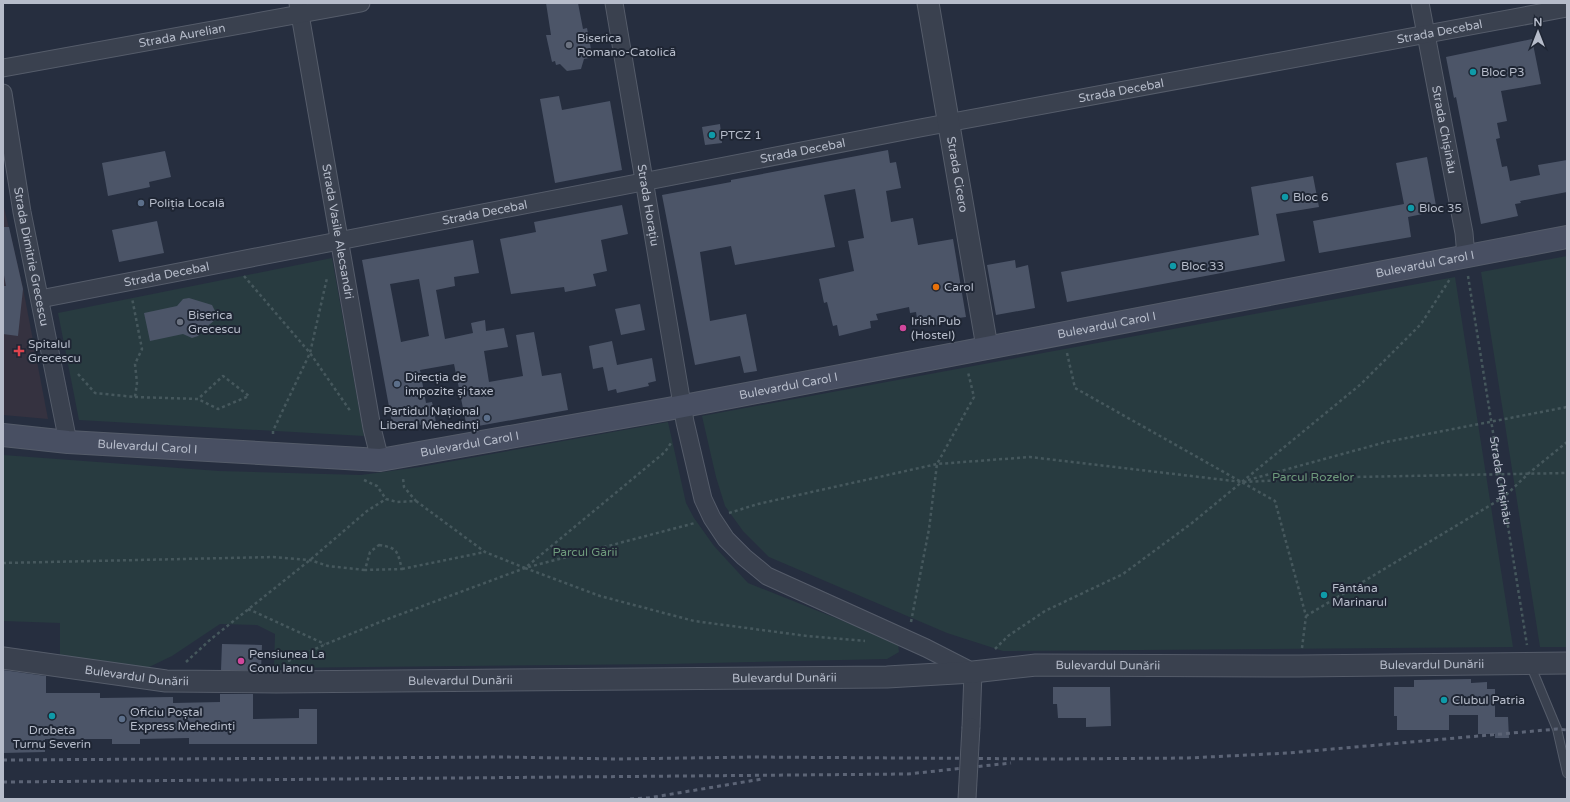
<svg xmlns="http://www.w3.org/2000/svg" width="1570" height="802" viewBox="0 0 1570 802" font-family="'Varela Round',sans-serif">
<rect width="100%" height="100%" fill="#262e3f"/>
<!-- medical -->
<path fill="#353240" d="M3 203 23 288 48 419 3 415Z"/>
<!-- green -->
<path fill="#283b40" d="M1567 256V647H1540L1481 272Z
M332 258 364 436 79 420 58 313Z
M1455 277 1513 647 1003 651 947 633 769 557 743 531 725 506 716 477 702 416Z
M668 422 686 503 694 518 714 546 748 583 898 643 899 652 887 659 667 664 274 668 275 634 257 625 220 624 172 656 143 670 60 658V623L3 621V455L219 471 361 475 420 467Z"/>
<!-- building -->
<path fill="#4c5568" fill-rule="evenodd" d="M546 3H578L583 29 587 28 592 54 588 55 589 58 584 59 581 69 567 71 560 64 556 65 555 61 552 62 546 35H551Z
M1532 39 1541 84 1501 91 1507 121 1497 123 1500 138 1496 139 1502 167 1507 166 1510 181 1540 175 1538 165 1567 160V192L1520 201 1521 203 1515 204 1518 216 1481 224 1456 97 1454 98 1446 57Z
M559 96 562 110 610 101 622 170 555 183 540 99Z
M720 124 722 143 705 145 702 127Z
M888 150 890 163 896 162 901 188 886 191 891 222 913 218 918 245 953 239 966 317 951 319 952 323 935 325 934 322 918 325 916 312 910 313 909 307 876 314 878 320 870 321 871 328 839 336 837 325 833 326 827 302 824 303 819 279 854 271 848 241 864 238 855 189 824 195 835 247 735 265 731 246 700 252 710 321 746 314 757 371 744 373 740 356 695 365 662 195 731 182V180Z
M165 151 171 177 149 182 150 187 108 196 102 163Z
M1427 157 1437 211 1408 217 1411 237 1319 253 1313 221 1404 204 1396 163Z
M1313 176 1319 207 1276 214 1285 261 1067 302 1061 272 1259 235 1251 187Z
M622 205 628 234 601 240 607 271 593 274 596 286 565 292 564 287 511 294 500 239 536 232 534 222Z
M157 221 164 253 119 262 112 230Z
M3 227H9L23 289 18 336 3 334V286H6L3 270Z
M473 240 479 273 454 277 455 286 436 290 445 339 473 333 471 323 485 320 486 331 504 328 508 347 484 351 489 382 523 376 516 335 534 332 542 376 561 373 568 410 467 428 454 364 420 370 426 403 432 402 436 422 420 425 419 422 404 425V421L392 423 362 260ZM419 279 429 336 401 342 390 284Z
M1015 260 1016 268 1028 265 1035 308 996 315 987 265Z
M189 298 212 305 216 313 215 320 204 329 198 336 192 338 183 334 150 341 144 313 177 306 183 299Z
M640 304 645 330 621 335 615 309Z
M612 341 617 365 652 358 656 381 648 383 649 386 617 393 616 389 608 391 603 367 593 369 589 346Z
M222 644 262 645 261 670H221Z
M3 670 46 676V693H100V698L173 697V703L220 702V694H253V719L299 718V709H317V744H189V738L140 739V744H112V739H45V752L3 753Z
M1471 679V683L1487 682V689H1495V717H1508L1509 738H1495V734H1478V715H1449V730H1397V716H1394V687H1414V680Z
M1053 687H1110L1111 726 1086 727V718H1058L1057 704H1053Z"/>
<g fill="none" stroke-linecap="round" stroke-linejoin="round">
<defs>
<path id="service" d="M1530 664 1557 729 1567 773"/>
<g id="minor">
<path id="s2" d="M298 3 372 428 380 460"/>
<path id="s3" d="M614 3 685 422 703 499 712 518 726 539 744 557 767 576 926 648 973 672 971 727"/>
<path id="s4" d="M1420 3 1464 233 1466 256"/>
<path id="s5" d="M3 68 361 3"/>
<path id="s6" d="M3 93 22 212 68 442"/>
<path id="s7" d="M40 299 920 128 1567 8"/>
</g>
<g id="tertiary">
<path id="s8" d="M928 3 987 347"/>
<path id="s9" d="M3 658 166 681 276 682 887 677 973 672 1036 665 1299 666 1567 663"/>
</g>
<g id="secondary">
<path id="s10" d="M3 435 68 442 380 460 668 409 1567 237"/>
</g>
</defs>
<!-- service casing -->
<use href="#service" stroke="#555c6a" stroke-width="10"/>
<!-- minor casing -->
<use href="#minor" stroke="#555c6a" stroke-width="19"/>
<!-- tertiary casing -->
<use href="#tertiary" stroke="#555c6a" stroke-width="23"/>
<!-- secondary casing -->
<use href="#secondary" stroke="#555c6a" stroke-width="24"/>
<!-- path -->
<g stroke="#46585d" stroke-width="2.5" stroke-dasharray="3 3" stroke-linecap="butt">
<path d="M244 276 310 353 351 412"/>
<path id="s1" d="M1468 276 1527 645"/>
<path d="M1067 353 1075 388 1275 501 1306 616 1302 648"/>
<path d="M78 374 95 393 135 397 137 383 135 364 142 349 132 298"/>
<path d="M135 397 198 399 223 376 249 396 218 409 198 399"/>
<path d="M273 434V431L310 353 327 278"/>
<path d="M364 480 377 486 386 499 397 502 416 501 404 487 403 478"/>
<path d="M1248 480 1386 442 1567 407"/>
<path d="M416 501 485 552 525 568 665 452 671 443"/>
<path d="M729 513 758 504 937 464 1030 457 1242 482 1353 477 1567 473"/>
<path d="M379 545C399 548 397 552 402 569L365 570 370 552Z"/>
<path d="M3 563 273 557 310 560 328 566 365 570"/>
<path d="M525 568 600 596 694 621 807 636 865 641"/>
<path d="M402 569 485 552"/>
<path d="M248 609 325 644"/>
<path d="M1306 616 1504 497 1529 473 1567 442"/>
<path d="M911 622 929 529 937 464 974 397 968 372"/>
<path d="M995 649 1008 636 1045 611 1123 574 1192 523 1361 384 1421 324 1450 279"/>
<path d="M288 661 326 644 385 620 525 568 695 523"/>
<path d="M186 662 211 639 310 560 367 511 386 499"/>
</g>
<!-- service -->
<use href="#service" stroke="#3a414f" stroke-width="8"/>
<!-- minor -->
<use href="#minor" stroke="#3a414f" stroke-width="17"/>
<!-- tertiary -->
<use href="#tertiary" stroke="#3a414f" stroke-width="21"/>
<!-- secondary -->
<use href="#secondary" stroke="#484f62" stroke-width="22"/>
<!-- rail -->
<path stroke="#5c6476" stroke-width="3" stroke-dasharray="4 4" stroke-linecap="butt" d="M3 760 504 757 616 759 755 757 1053 759 1188 758 1288 753 1557 729 1567 730
M3 782 908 774 1011 763
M630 799 648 798 762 779"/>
<defs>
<path id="minor-bridge" d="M967 799 971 727"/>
</defs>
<!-- minor-bridge casing -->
<use href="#minor-bridge" stroke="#555c6a" stroke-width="19" stroke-linecap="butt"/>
<!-- minor-bridge -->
<use href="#minor-bridge" stroke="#3a414f" stroke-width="17"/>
</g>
<!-- markers -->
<g fill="#6b7280" stroke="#1f2634" stroke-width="1.5">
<circle cx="569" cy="45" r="4"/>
<circle cx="180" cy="322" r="4"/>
</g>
<g fill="#0f9aa8" stroke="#1f2634" stroke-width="1.5">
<circle cx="1473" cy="72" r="4"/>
<circle cx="712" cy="135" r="4"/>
<circle cx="1285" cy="197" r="4"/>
<circle cx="1411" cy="208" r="4"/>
<circle cx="1173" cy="266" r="4"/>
<circle cx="1324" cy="595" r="4"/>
<circle cx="1444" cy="700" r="4"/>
<circle cx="52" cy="716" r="4"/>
</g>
<g fill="#5c6f8a" stroke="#1f2634" stroke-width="1.5">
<circle cx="141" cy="203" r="4"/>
<circle cx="397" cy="384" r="4"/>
<circle cx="487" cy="418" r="4"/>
<circle cx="122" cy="719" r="4"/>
</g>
<circle fill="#e8710a" stroke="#1f2634" stroke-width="1.5" cx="936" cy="287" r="4"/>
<g fill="#d1479c" stroke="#1f2634" stroke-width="1.5">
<circle cx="903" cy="328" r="4"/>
<circle cx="241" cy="661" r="4"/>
</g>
<path fill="#e0444e" stroke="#1f2634" stroke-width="1.5" d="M17 345h4v4h4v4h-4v4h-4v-4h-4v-4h4z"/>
<g text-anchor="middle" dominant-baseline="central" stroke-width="4" stroke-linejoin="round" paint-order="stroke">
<!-- street labels -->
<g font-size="12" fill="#b6bcca" stroke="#1f2634">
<text stroke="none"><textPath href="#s7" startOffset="1425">Strada Decebal</textPath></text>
<text stroke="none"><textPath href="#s5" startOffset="182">Strada Aurelian</textPath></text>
<text stroke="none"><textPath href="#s7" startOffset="1101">Strada Decebal</textPath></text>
<text stroke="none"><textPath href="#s4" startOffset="129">Strada Chișinău</textPath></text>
<text stroke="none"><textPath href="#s7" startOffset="777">Strada Decebal</textPath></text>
<text stroke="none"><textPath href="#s8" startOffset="174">Strada Cicero</textPath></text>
<text stroke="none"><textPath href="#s3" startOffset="205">Strada Horațiu</textPath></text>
<text stroke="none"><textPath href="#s7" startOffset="453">Strada Decebal</textPath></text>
<text stroke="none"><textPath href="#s2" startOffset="232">Strada Vasile Alecsandri</textPath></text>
<text stroke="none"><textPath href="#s6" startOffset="166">Strada Dimitrie Grecescu</textPath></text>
<text stroke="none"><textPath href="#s10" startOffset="1441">Bulevardul Carol I</textPath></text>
<text stroke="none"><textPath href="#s7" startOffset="129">Strada Decebal</textPath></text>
<text stroke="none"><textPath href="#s10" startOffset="1117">Bulevardul Carol I</textPath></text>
<text stroke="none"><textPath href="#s10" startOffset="793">Bulevardul Carol I</textPath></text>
<text stroke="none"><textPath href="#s10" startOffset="469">Bulevardul Carol I</textPath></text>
<text stroke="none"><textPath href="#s10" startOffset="145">Bulevardul Carol I</textPath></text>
<text stroke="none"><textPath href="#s1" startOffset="207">Strada Chișinău</textPath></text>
<text stroke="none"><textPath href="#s9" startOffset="1431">Bulevardul Dunării</textPath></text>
<text stroke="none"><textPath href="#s9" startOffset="1107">Bulevardul Dunării</textPath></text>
<text stroke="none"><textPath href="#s9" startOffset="135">Bulevardul Dunării</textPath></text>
<text stroke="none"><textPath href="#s9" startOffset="783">Bulevardul Dunării</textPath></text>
<text stroke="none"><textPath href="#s9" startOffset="459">Bulevardul Dunării</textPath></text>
</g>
<!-- poi labels -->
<g font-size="12" fill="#b6bcca" stroke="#1f2634" text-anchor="start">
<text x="577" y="38">Biserica<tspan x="577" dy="14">Romano-Catolică</tspan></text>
<text x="1481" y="72">Bloc P3</text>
<text x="720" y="135">PTCZ 1</text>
<text x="1293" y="197">Bloc 6</text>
<text x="149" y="203">Poliția Locală</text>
<text x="1419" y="208">Bloc 35</text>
<text x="1181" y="266">Bloc 33</text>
<text x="944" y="287">Carol</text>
<text x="188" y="315">Biserica<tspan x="188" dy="14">Grecescu</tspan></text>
<text x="911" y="321">Irish Pub<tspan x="911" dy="14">(Hostel)</tspan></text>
<text x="28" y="344">Spitalul<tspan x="28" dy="14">Grecescu</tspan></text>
<text x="405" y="377">Direcția de<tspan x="405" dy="14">impozite și taxe</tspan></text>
<text x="479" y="411" text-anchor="end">Partidul Național<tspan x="479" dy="14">Liberal Mehedinți</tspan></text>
<text x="1332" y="588">Fântâna<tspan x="1332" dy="14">Marinarul</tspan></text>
<text x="249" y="654">Pensiunea La<tspan x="249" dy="14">Conu Iancu</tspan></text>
<text x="1452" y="700">Clubul Patria</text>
<text x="130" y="712">Oficiu Poștal<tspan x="130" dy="14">Express Mehedinți</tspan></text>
<text x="52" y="730" text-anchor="middle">Drobeta<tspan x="52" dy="14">Turnu Severin</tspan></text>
</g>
<!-- park labels -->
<g font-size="12" fill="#6e9a7c" stroke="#1f2634">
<text x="1313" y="477">Parcul Rozelor</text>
<text x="585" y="552">Parcul Gării</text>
</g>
</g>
<!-- border -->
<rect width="1570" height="802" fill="none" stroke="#b6bcca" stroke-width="8"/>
<!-- north arrow -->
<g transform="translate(1538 32)" stroke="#1f2634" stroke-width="3" paint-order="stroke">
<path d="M0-3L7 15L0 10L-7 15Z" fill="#b6bcca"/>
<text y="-6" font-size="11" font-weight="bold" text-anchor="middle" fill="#b6bcca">N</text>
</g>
</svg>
